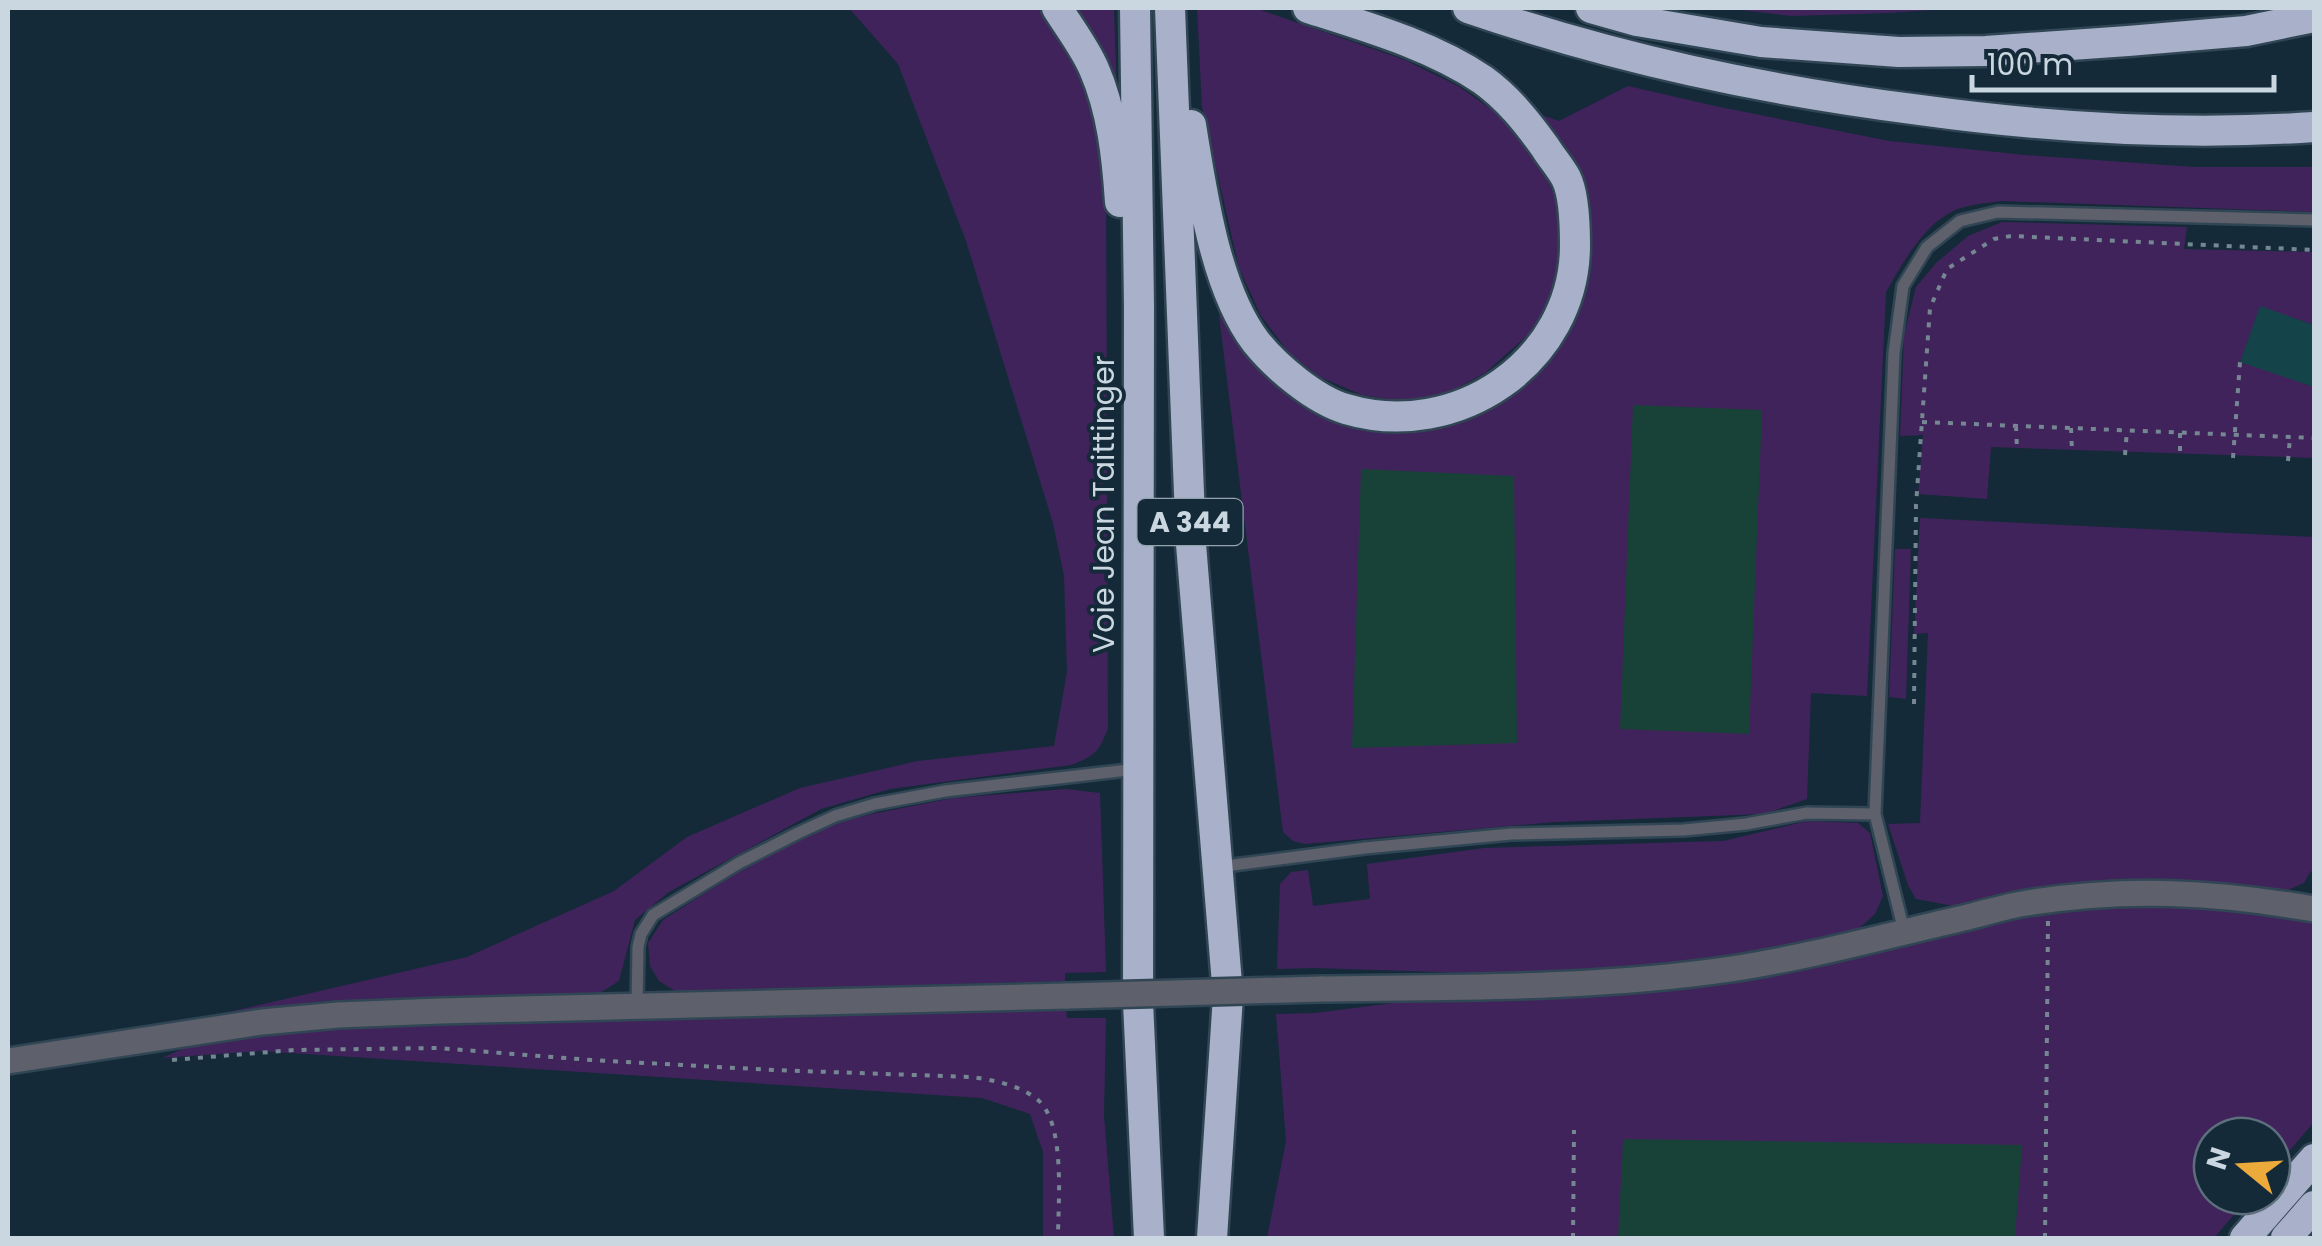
<svg xmlns="http://www.w3.org/2000/svg" width="2322" height="1246" viewBox="0 0 2322 1246" font-family="Poppins,sans-serif">
<rect width="100%" height="100%" fill="#142a39"/>
<!-- green -->
<path fill="#41235b" d="M849 8H1039L1057 28 1092 94 1106 182 1108 728C1099 752 1095 756 1071 765L890 789 821 809 669 892 635 920 619 981 600 993 325 1001 216 1015 467 957 614 891 687 837 800 788 918 761 1054 746 1067 672 1064 576 1053 523 966 241 898 64Z
M1069 8H1114L1117 97Z
M1197 8H1255L1405 60 1458 86 1498 114 1535 154 1562 212V269L1553 295 1530 333 1485 373 1444 395 1407 402 1362 395 1320 377 1290 354 1261 316 1239 268 1202 107Z
M1723 8H1965L1886 13 1792 16Z
M1628 86 1715 106 1889 141 2025 155 2194 167H2314V212L2001 201C1988 203 1973 204 1961 208 1927 218 1902 264 1886 292L1867 696 1811 693 1807 799 1764 814 1555 822 1305 844 1293 841 1283 832 1219 315 1227 314 1245 353 1273 382 1305 408 1363 428 1422 432 1477 413 1568 324 1588 272 1590 242 1579 196 1533 112 1559 121Z
M2002 222 2187 227 2184 249 2314 252V325L2260 307 2241 361 2314 387V458L1991 447 1987 499 1918 494 1923 435 1900 436 1904 335 1916 287 1936 263 1968 236Z
M1920 518 2314 537V870L2310 872 2304 883 2281 893 2155 880 2024 892 1954 906 1916 899 1908 885 1888 824 1920 823 1928 633 1914 634Z
M1895 549H1911L1906 699 1889 697Z
M1066 789 1100 793 1106 972 1065 973V981L677 992 659 981 650 966 648 943 663 920 798 833 872 814 953 798Z
M1807 821 1858 823 1870 833 1883 896 1875 914 1855 932 1685 966 1500 974 1314 968 1277 969 1280 884 1291 872 1308 870 1313 906 1370 899 1367 864 1484 848 1723 841Z
M2153 905 2256 911 2314 923V1122L2272 1171V1136H2212V1196H2250L2214 1238H1267L1286 1141 1276 1014 1315 1013 1401 1002 1579 993 2026 915Z
M1066 1009 1067 1018H1106L1104 1116 1114 1238H1043V1152L1030 1114 982 1098 260 1051 162 1058 203 1040 390 1024Z"/>
<!-- water -->
<path fill="#184238" d="M1633 405 1762 410 1749 734 1620 729Z
M1361 469 1514 476 1517 743 1352 748Z
M1623 1139 2022 1145 2015 1238H1618Z"/>
<!-- building -->
<path fill="#15434a" d="M2260 306 2314 325V387L2240 362Z"/>
<g fill="none" stroke-linecap="round" stroke-linejoin="round">
<defs>
<path id="service" d="M1218 867 1365 848 1511 834 1684 830 1746 824 1807 813 1875 814
M1904 931 1875 814 1894 353 1903 286 1927 247 1960 221 1998 212 2314 220
M637 1006 638 947 641 934 653 915 739 863 798 833 835 816 875 804 945 791 1137 769"/>
<path id="tertiary" d="M1321 989C1458 987 1595 989 1731 969 1810 957 1889 935 1968 917 1988 912 2007 906 2027 903 2128 887 2215 892 2314 909
M8 1061 262 1022 338 1015 440 1011 1068 996"/>
<path id="motorway" d="M1057 8C1069 27 1085 48 1094 69 1112 110 1117 157 1120 202
M1135 8 1139 307 1138 1002 1149 1238
M1170 8 1191 544 1228 996 1212 1238
M1468 8C1617 59 1763 90 1920 110 2051 128 2182 136 2314 127
M1591 8 1637 21 1761 42 1899 52 1986 51 2128 41 2246 31 2314 17
M1191 125C1202 192 1215 288 1256 342 1276 367 1315 400 1346 409 1456 442 1575 362 1575 245 1575 227 1574 194 1566 178 1560 167 1551 157 1545 147 1527 122 1508 98 1483 80 1431 45 1367 27 1308 8
M2245 1238 2314 1159
M2286 1238 2314 1206"/>
</defs>
<!-- service casing -->
<use href="#service" stroke="#314654" stroke-width="16"/>
<!-- tertiary casing -->
<use href="#tertiary" stroke="#314654" stroke-width="30"/>
<!-- motorway casing -->
<use href="#motorway" stroke="#314654" stroke-width="35"/>
<!-- path -->
<path stroke="#758793" stroke-width="4" stroke-dasharray="5 8" stroke-linecap="butt" d="M1922 422 2314 438
M2016 426 2017 450
M2071 428 2072 452
M2180 433V458
M2125 455 2127 430
M2233 458 2240 362
M2288 461 2290 437
M1914 704 1916 505 1930 308 1947 269 1994 239 2011 236 2314 250
M172 1060 294 1050 437 1048 591 1060 773 1070 971 1077C993 1080 1020 1085 1038 1100 1066 1124 1058 1204 1058 1238
M1573 1238 1574 1130
M2045 1238 2048 920"/>
<!-- service -->
<use href="#service" stroke="#5e606b" stroke-width="11"/>
<!-- tertiary -->
<use href="#tertiary" stroke="#5e606b" stroke-width="25"/>
<!-- motorway -->
<use href="#motorway" stroke="#a9b0ca" stroke-width="30"/>
<defs>
<path id="tertiary-bridge" d="M1068 996 1321 989"/>
</defs>
<!-- tertiary-bridge casing -->
<use href="#tertiary-bridge" stroke="#314654" stroke-width="30" stroke-linecap="butt"/>
<!-- tertiary-bridge -->
<use href="#tertiary-bridge" stroke="#5e606b" stroke-width="25"/>
</g>
<g text-anchor="middle" dominant-baseline="central" stroke-width="8" stroke-linejoin="round" paint-order="stroke">
<!-- shield labels -->
<rect fill="#142a39" stroke="#93a3af" stroke-width="2.5" x="1137.5" y="499" width="105" height="46" rx="8"/>
<g font-size="28" font-weight="bold" fill="#cad7e1">
<text x="1190" y="522">A 344</text>
</g>
<!-- street labels -->
<g font-size="30" fill="#cad7e1" stroke="#142a39">
<text transform="translate(1103 504) rotate(-90)">Voie Jean Taittinger</text>
</g>
</g>
<!-- border -->
<rect width="2322" height="1246" fill="none" stroke="#cad7e1" stroke-width="20"/>
<!-- north arrow -->
<g transform="translate(2242 1166) rotate(288)"><circle r="48" fill="#142a39" stroke="#5d6f7c" stroke-width="2.5"/>
<path d="M0-8L18 38L0 25L-18 38Z" fill="#ebaa39"/>
<text y="-15" font-size="28" font-weight="bold" text-anchor="middle" fill="#cad7e1">N</text>
</g>
<!-- scale -->
<path d="M1972 75v15h302v-15" fill="none" stroke="#cad7e1" stroke-width="5"/>
<text x="1987" y="75" font-size="30" fill="#cad7e1" stroke="#142a39" stroke-width="8" paint-order="stroke">100 m</text>
</svg>
